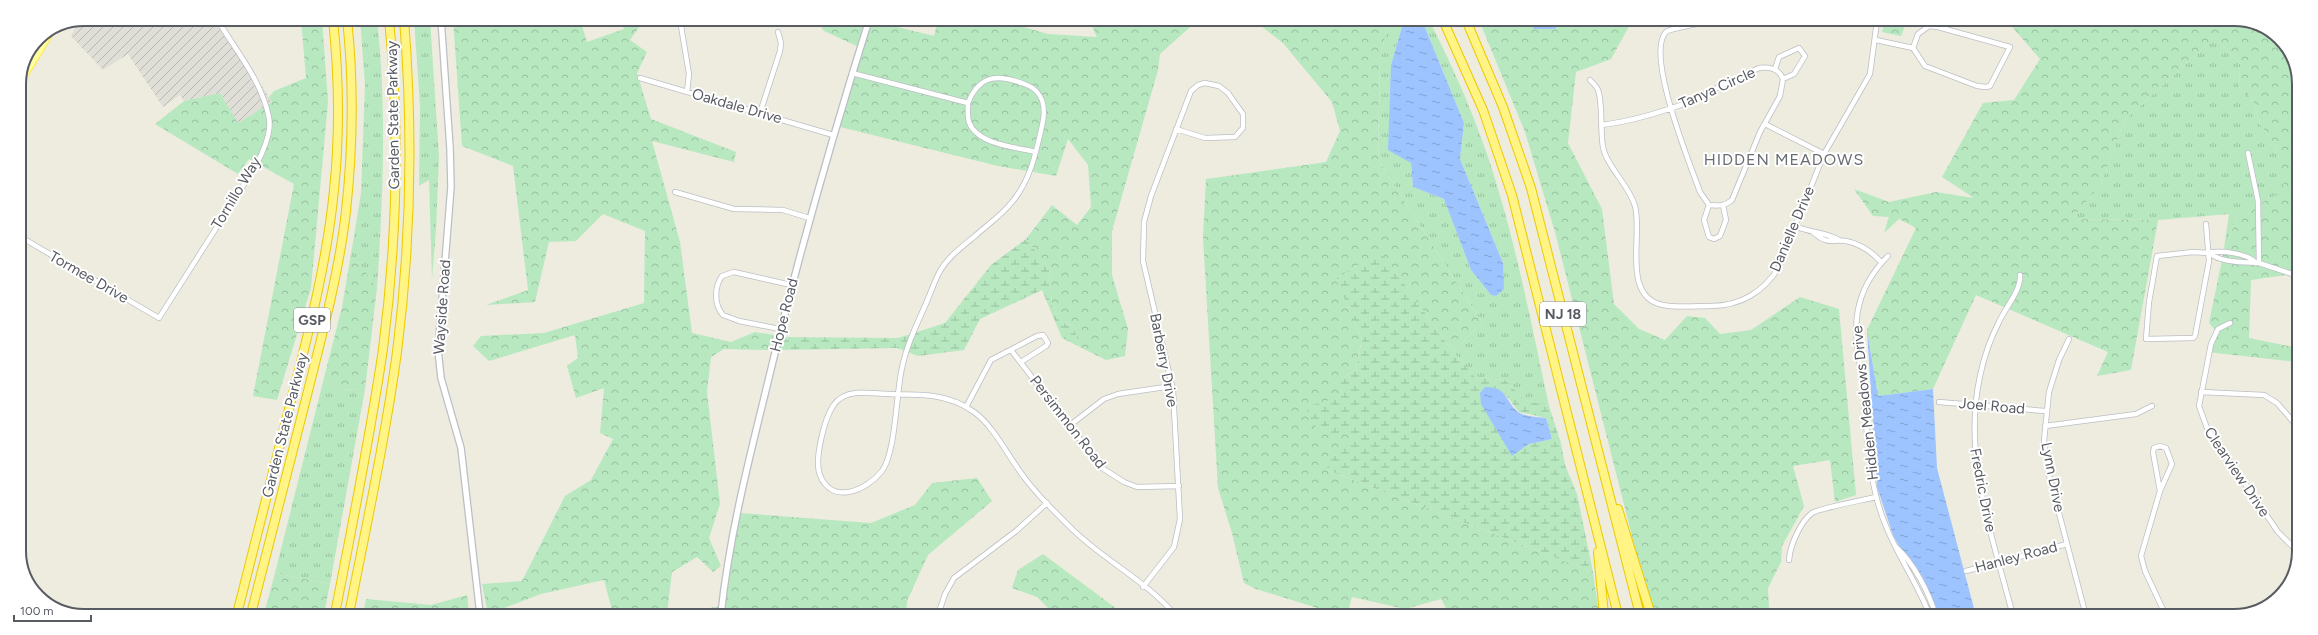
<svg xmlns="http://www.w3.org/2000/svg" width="2318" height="635" viewBox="0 0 2318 635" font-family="Figtree,sans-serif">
<defs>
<pattern id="industrial-furrows" width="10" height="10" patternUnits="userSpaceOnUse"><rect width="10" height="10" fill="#e0dfd7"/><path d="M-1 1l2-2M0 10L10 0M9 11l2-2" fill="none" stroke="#b8b8b2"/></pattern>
<pattern id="grass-tufts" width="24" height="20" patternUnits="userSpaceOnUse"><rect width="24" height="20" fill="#b8e8c0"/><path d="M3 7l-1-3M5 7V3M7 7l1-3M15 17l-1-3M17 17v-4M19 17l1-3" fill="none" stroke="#98bf9f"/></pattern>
<pattern id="forest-crowns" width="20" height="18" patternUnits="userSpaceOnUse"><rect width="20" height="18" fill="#b8e8c0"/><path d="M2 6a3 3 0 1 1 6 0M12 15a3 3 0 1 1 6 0" fill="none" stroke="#98bf9f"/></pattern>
<pattern id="wetland-marsh" width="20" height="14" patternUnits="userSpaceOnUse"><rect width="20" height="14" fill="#b8e8c0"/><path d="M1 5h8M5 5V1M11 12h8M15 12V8" fill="none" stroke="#98bf9f"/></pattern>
<pattern id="water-ripples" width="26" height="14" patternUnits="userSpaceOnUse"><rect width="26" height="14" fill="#9dc4ff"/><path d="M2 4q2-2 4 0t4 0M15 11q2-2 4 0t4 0" fill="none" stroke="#83a2d2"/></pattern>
</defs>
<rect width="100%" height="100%" fill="#edecdf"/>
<!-- industrial -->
<path fill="url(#industrial-furrows)" d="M84 19H218L272 102 238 123 220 93 184 101 180 95 163 107 128 54 103 70 71 36 79 21Z"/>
<!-- grass -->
<path fill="url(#grass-tufts)" d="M360 19H377C387 108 383 199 377 288L359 263 350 260 361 193 365 85Z
M414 19H430L439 157 436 230 432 279 429 180 419 186 420 106Z
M1389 20H1404L1391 65 1411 163 1413 187 1444 199 1471 270 1491 295 1496 296 1503 263 1460 159 1464 123 1422 20H1429C1452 65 1472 110 1488 157 1515 238 1531 322 1549 406L1525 400 1505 380 1475 377 1453 352 1482 322 1378 160 1380 59Z
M2215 37 2240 64 2239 87 2253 100 2260 124 2277 148 2286 191 2238 214 2223 255 2229 214 2158 220 2072 219 2101 184 2124 121Z
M324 378 341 390 365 389 330 584 275 573Z"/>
<!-- forest -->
<path fill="url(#forest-crowns)" d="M301 19H322L328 102 311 288 277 400 253 396 294 184 249 159 238 174 155 124 184 101 220 93 238 123 272 102 269 97 274 91 306 78Z
M453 19H580L587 42 624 29 621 20H644L630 40 647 52 637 73 651 119 736 152 734 162 652 141 680 242 692 333 731 342 755 332 774 335 768 350 724 349 711 357 707 392 720 504 709 538 721 566 713 572 697 557 672 572 667 614 723 606 740 513 871 523 915 505 932 483 977 478 992 501 928 555 907 601 906 615 613 614 604 580 541 594 488 614 482 584 522 581 565 496 591 480 613 439 600 433 604 388 576 398 567 366 578 358 575 335 489 361 473 346 481 336 544 333 644 303 645 231 603 214 576 241 549 242 535 302 486 305 528 290 513 166 462 146Z
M816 20H869L934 36 938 20H1000L1048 34 1097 37 1089 20H1198L1160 54 1158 70 1112 231V275L1128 329 1125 356 1106 360 1080 347 1073 325 1062 323 1052 306 1049 268 1026 239 1052 205 1077 225 1091 207 1088 165 1068 139 1056 176 998 166 836 126 861 48 824 31Z
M1253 20H1389L1380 59 1378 160 1482 322 1453 352 1380 251 1336 279 1362 338 1356 370 1340 379V398L1308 406 1362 434 1327 470 1593 572 1599 615H1450L1441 599 1405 609 1352 597 1347 615H1340L1256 589 1244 583 1232 533 1218 488 1203 238 1206 179 1326 162 1340 131 1332 102 1283 43Z
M1479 20H1529L1535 29H1554L1559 20 1632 21 1611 59 1576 72 1568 143 1602 209 1614 304 1639 329 1665 340 1687 316 1705 318 1720 334 1751 330 1800 297 1839 309 1856 495 1835 502 1830 460 1793 466 1804 506 1782 546 1781 562 1768 588 1769 608 1742 616 1652 615 1555 232 1525 132Z
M1885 21H1907L1901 36 1882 32Z
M2007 21H2250C2258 26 2279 36 2283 43 2305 76 2298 164 2298 205L2293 206 2294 274 2251 280 2249 338 2298 348V362L2207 352 2215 330 2209 323 2223 255 2238 214 2285 191 2277 148 2260 124 2253 100 2239 87 2240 64 2215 37 2124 121 2101 184 2072 219 2158 220 2131 370 2097 376 2108 352 1976 295 1933 389 1878 396 1867 330 1916 228 1899 219 1884 233 1889 217 1873 216 1854 189 1889 202 1936 192 1974 198 1942 177 1983 103 2014 100 2040 59Z
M350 260 359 263 377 288 365 389 341 390 324 378 342 307Z
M1043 554 1125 615H1055L1037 597 1012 588 1018 570Z
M275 573 330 584 324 614H264Z
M467 595 469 614H363L366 599 431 605Z"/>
<!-- wetland -->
<path fill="url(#wetland-marsh)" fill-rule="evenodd" d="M1026 239 1049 268 1052 306 1062 323 1073 325 1080 347 1062 338 1042 290 980 319 964 350 918 356 897 348 776 350 780 337 898 338 945 323 991 265Z
M1380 250 1453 352 1475 377 1505 380 1525 400 1549 406 1561 443 1565 465 1577 494 1593 572 1327 470 1330 452 1361 434 1321 433 1307 416 1308 406 1340 397V379L1356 370 1362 339 1336 279ZM1504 393 1519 412 1546 418 1552 439 1529 444 1512 456Z"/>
<!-- water -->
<path fill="url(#water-ripples)" d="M1404 20H1422L1464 123 1460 159 1503 263 1504 289 1496 296 1491 295 1471 270 1444 199 1413 187 1411 163 1388 150 1391 65Z
M1529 20H1559L1555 29H1534Z
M1867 330 1878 396 1933 389 1937 468 1976 616H1938L1893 535 1877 487Z
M1485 387C1508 387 1504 400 1518 412 1525 417 1538 417 1546 418L1552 439 1529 444 1512 456 1481 404 1480 393Z"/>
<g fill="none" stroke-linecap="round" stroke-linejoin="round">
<defs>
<path id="minor" d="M680 20 689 74 687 92
M1929 26 1938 27 2010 47 1990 86 1986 87 1977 86 1925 66 1913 48 1918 34Z
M1876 40 1913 48
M1775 69 1779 57 1799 48 1805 56 1794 74 1783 79
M852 73 968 103C980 73 1000 74 1027 85 1044 92 1046 109 1042 126 1036 153 1030 181 1012 202 1002 215 987 225 975 236 963 246 948 257 940 271 934 282 930 295 925 306 916 326 906 347 902 368 896 393 896 452 882 471 867 490 832 506 820 475 814 460 824 420 833 406 838 398 846 394 856 393 866 392 878 394 889 394 904 395 919 394 933 396 947 398 963 404 974 412 994 426 1009 458 1024 477 1037 495 1054 511 1069 526 1101 559 1146 580 1175 615
M640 78 833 135
M1590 80C1593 83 1597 87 1598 90 1603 103 1600 132 1603 147 1607 167 1629 185 1635 206 1643 235 1621 297 1663 305 1678 308 1696 306 1711 306 1740 306 1764 292 1779 267L1824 154 1870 74 1877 21
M968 103C968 109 967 116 969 122 977 145 1016 147 1036 152
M760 113 780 51 781 43 778 32
M1765 124 1824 154
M1601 125C1629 122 1655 114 1681 105L1759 68C1769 66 1779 69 1783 79L1780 96 1760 132 1732 200C1725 206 1719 206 1709 205L1700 192C1690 164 1645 54 1666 32 1668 29 1697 25 1706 21
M2248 153 2258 201 2259 263 2298 276
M675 192 734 209 783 210 809 218
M1709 205 1704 220 1709 237 1714 239 1720 236 1726 220 1723 205
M2206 224 2209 261 2195 336 2193 338 2146 339 2149 302 2157 256 2193 252 2208 253
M1795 226C1810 233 1826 232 1839 240
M1814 233C1828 245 1831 239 1846 241 1861 244 1872 252 1881 262
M19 236 159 318C191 268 223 217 255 167 262 155 272 132 269 118 262 81 236 51 217 19
M1888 256C1873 271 1862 289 1858 310 1853 334 1860 359 1862 383 1868 430 1867 482 1886 526 1898 557 1918 584 1930 616
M2256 263C2247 253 2221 250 2208 253 2223 263 2242 262 2259 263
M2230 323 2218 329 2211 344 2199 406 2207 428 2278 532 2297 551
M780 329 739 321 723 315C714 305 714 287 722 276L734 272 791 285
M2069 339 2059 360 2049 392 2044 441 2049 475 2086 616
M1011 350 1102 468 1124 482 1137 487 1179 486
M2201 392 2264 395 2277 403 2297 426
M1939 402 2045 411
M966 407 991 360 1037 336 1043 335 1048 343 1046 346 1021 362
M1069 426 1104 399 1118 394 1172 386
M2045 426 2136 414 2152 406
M2160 446 2166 448 2172 464 2160 491 2153 452 2154 448Z
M2160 491 2141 556 2145 571 2166 616
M1896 547C1914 563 1929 593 1936 616
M1789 560C1790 546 1800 522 1812 513 1820 508 1864 500 1876 497
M1966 571 2067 544
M1143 587 1174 547 1180 519 1173 390 1143 261 1144 222 1151 196 1191 91 1198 85 1205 83 1219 86 1228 93 1243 114V128L1235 137 1205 138 1176 129
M938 615 945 594 954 578 1016 531 1047 503
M2013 616C1993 537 1962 458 1980 376 1984 357 1990 339 1999 322 2005 308 2021 291 2020 275"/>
<path id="tertiary" d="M441 19 450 148 451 187 438 350 441 378 461 448 480 614
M2261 607 2274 602
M721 614C729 539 747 467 765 394 795 268 830 144 869 20"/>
<path id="primary" d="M19 83 49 34"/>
<path id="motorway" d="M1443 20 1483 110 1512 195 1618 615
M1466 20 1503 107 1531 188 1640 615
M1618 509 1651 615
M1598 552 1604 615
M237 614C255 543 273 472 291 401 309 331 327 262 334 190 340 133 339 76 333 19
M251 614C269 541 288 468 307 395 322 335 339 273 346 211 353 147 354 83 347 19
M335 614C352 526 370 438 383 349 397 240 400 129 389 19
M349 614C366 527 385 440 397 352 411 242 413 130 404 19"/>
</defs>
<!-- minor casing -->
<use href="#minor" stroke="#bcbec5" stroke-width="6"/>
<!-- tertiary casing -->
<use href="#tertiary" stroke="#bcbec5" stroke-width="8"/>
<!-- primary casing -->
<use href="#primary" stroke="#ffea46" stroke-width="9"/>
<!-- motorway casing -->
<use href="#motorway" stroke="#ecc900" stroke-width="10"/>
<!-- minor -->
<use href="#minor" stroke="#fff" stroke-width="4.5"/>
<!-- tertiary -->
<use href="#tertiary" stroke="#fff" stroke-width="5.5"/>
<!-- primary -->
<use href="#primary" stroke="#ffffa2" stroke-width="7"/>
<!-- motorway -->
<use href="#motorway" stroke="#fff484" stroke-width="8"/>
</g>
<g text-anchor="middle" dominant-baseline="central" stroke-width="4" stroke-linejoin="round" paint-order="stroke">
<!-- shield labels -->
<g fill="#fff" stroke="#8a8c91" stroke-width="1">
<rect x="1540" y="302" width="46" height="24" rx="3"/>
<rect x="294" y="308" width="36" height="24" rx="3"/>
</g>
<g font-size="14" font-weight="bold" fill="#585b62">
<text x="1563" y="314">NJ 18</text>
<text x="312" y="320">GSP</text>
</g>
<!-- street labels -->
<g font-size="15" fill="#585b62" stroke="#fff">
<text transform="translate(1717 88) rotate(-24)">Tanya Circle</text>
<text transform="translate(737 106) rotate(16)">Oakdale Drive</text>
<text transform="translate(393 115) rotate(-91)">Garden State Parkway</text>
<text transform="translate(236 193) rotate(-59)">Tornillo Way</text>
<text transform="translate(1792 229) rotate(-67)">Danielle Drive</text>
<text transform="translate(89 277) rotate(30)">Tormee Drive</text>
<text transform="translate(442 307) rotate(-86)">Wayside Road</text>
<text transform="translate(784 315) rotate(-76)">Hope Road</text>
<text transform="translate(1164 360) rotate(79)">Barberry Drive</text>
<text transform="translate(1865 403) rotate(-96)">Hidden Meadows Drive</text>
<text transform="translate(1992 406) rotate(5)">Joel Road</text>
<text transform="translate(1068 422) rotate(52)">Persimmon Road</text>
<text transform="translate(285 425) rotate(-76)">Garden State Parkway</text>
<text transform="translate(2237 472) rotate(56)">Clearview Drive</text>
<text transform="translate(2053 477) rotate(79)">Lynn Drive</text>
<text transform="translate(1983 490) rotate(79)">Fredric Drive</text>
<text transform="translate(2016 557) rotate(-15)">Hanley Road</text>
</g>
<!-- neighbourhood labels -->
<g font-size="16" letter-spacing="1" fill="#696d74" stroke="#fff">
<text x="1784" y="159">HIDDEN MEADOWS</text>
</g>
</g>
<!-- crop -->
<path d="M0 0H2318V635H0ZM84 26H2234A58 58 0 0 1 2292 84V551A58 58 0 0 1 2234 609H84A58 58 0 0 1 26 551V84A58 58 0 0 1 84 26Z" fill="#fff" fill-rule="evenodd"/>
<path fill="none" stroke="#585b62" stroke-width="2" d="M84 26H2234A58 58 0 0 1 2292 84V551A58 58 0 0 1 2234 609H84A58 58 0 0 1 26 551V84A58 58 0 0 1 84 26Z"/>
<!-- scale -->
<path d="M14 615v6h77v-6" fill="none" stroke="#585b62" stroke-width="2"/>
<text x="20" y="615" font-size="12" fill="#585b62" stroke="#ffffff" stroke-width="3" paint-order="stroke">100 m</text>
</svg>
